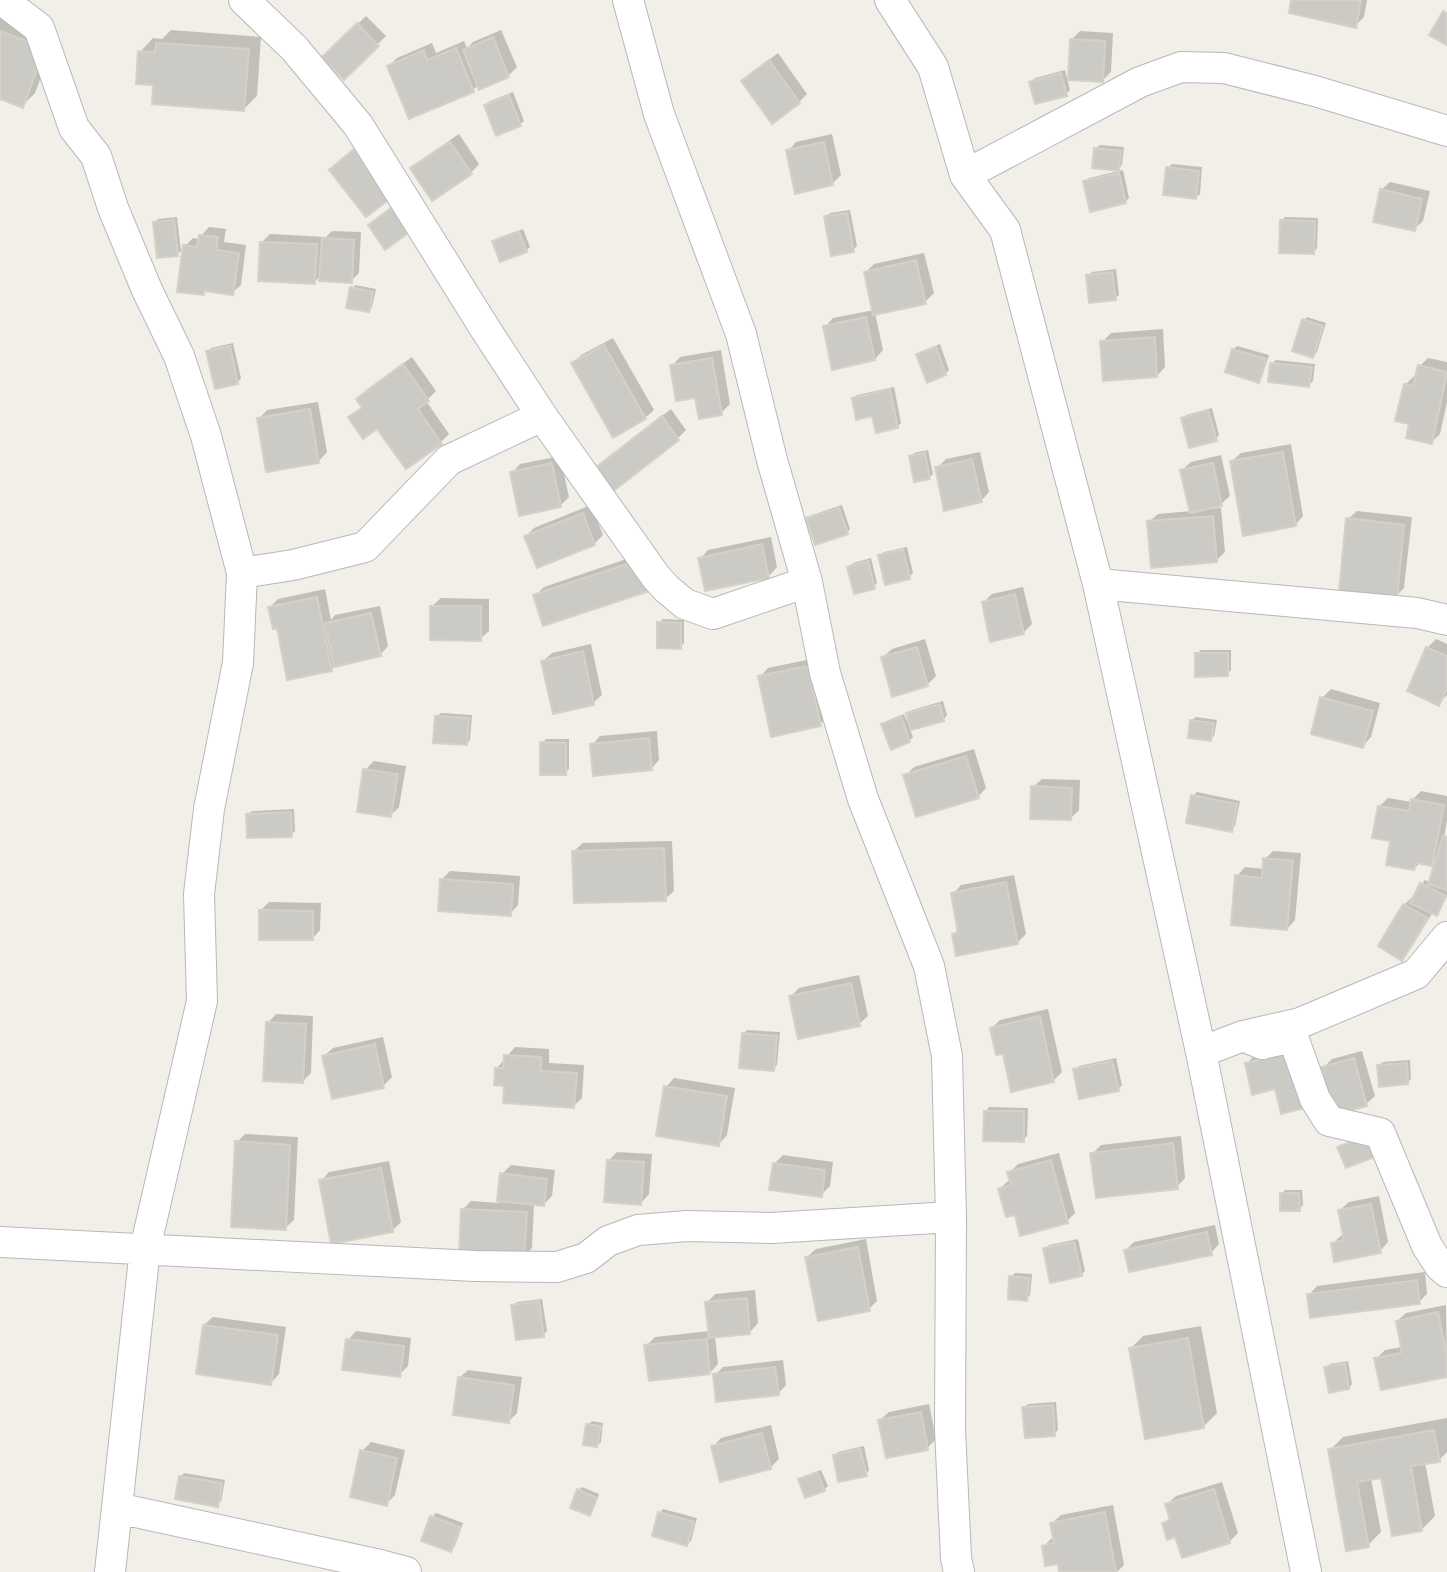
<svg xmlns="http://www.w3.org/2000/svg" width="1447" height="1572" viewBox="0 0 1447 1572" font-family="'Public Sans',sans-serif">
<rect width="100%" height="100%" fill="#f1efe8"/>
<!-- shadow -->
<path fill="#0003" d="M1293 0H1367L1364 17 1355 26Z
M0 13 57 35 35 93 22 106 0 97Z
M366 16 386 36 344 77 324 57Z
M171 30 261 37 257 96 244 109 155 83 140 52 153 38 162 39Z
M501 30 517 67 508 76 479 84 473 90 389 66 397 58 432 43 436 53 464 41 467 48 473 42Z
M1080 31 1113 33 1111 72 1103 80 1071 40Z
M778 53 807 94 799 102 743 81 752 73Z
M1065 70 1070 90 1066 94 1031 82 1035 78Z
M513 92 524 121 520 124 486 105 490 101Z
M459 134 479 164 471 173 412 169 421 160Z
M832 134 841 175 832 184 788 151 796 142Z
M1100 145 1124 147 1122 165 1118 169 1096 148Z
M1172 164 1202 167 1200 194 1196 197 1168 168Z
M1123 170 1129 198 1125 202 1085 182 1089 178Z
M1390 182 1430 191 1423 221 1414 229 1381 190Z
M850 210 857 246 853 250 826 217 830 213Z
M177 217 181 251 177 254 155 222 158 219Z
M1285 217 1318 218 1317 248 1314 252 1281 221Z
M209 227 226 229 224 242 246 245 241 285 232 293 207 290 203 294 185 246 193 238 200 239 201 236Z
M523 229 530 247 526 251 494 242 498 238Z
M332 231 361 232 359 273 351 281 322 275 314 282 262 242 270 234 326 237Z
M924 253 934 293 925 302 875 313 883 350 875 359 825 327 833 318 874 310 866 272 874 264Z
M1116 269 1119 295 1115 298 1088 276 1092 272Z
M355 285 376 289 372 307 368 311 352 288Z
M1307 317 1326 323 1317 352 1313 356 1304 320Z
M1163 329 1165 367 1157 376 1102 342 1111 333Z
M613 338 654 410 645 418 573 364 581 355Z
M233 343 241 378 238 382 208 352 211 348Z
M940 344 949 370 945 374 918 355 922 351Z
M1237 346 1269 355 1262 377 1259 381 1233 350Z
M721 350 730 404 721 413 696 396 672 366 680 357Z
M412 357 436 391 426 401 449 434 441 442 407 467 378 427 351 417 363 406 358 399 366 390Z
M1428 358 1447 362V402L1440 434 1432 442 1411 423 1405 385 1414 376 1417 377 1420 366Z
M1276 360 1315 364 1313 381 1309 385 1272 363Z
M894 387 901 423 897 427 874 414 853 399 857 395Z
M318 402 327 452 319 461 259 419 267 410Z
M1212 408 1219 435 1216 439 1183 418 1186 415Z
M671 409 686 430 678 438 612 490 596 469 604 460Z
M1291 444 1303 516 1295 525 1232 461 1241 453Z
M928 450 933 474 929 478 911 457 914 453Z
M980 452 989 492 981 501 937 468 946 459Z
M1221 455 1230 496 1221 504 1210 507 1211 509 1221 508 1225 552 1216 561 1149 522 1158 514 1191 511 1182 470 1191 462Z
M560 456 569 497 560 506 512 473 520 464Z
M591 505 603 535 594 544 526 536 534 528Z
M842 505 850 529 847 533 808 519 812 515Z
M1357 511 1412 517 1404 588 1396 596 1348 519Z
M771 537 777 567 769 576 707 589 700 559 708 550Z
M907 547 913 573 909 577 880 556 884 552Z
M647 552 657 581 535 596 544 587Z
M871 558 877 583 874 587 849 567 853 563Z
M1023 587 1032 624 1023 633 984 602 992 594Z
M325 589 331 620 335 615 380 606 388 646 380 655 335 664 331 669 278 626 270 607 278 599Z
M441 598 489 599V631L480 639 432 606Z
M663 619 684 620V643L680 647 659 623Z
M925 639 936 676 927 685 883 657 892 649Z
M1436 639 1447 644V695L1438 704 1427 648Z
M591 644 602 695 593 703 543 661 552 653Z
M1201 650H1231V670L1227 674 1197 654Z
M816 658 829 715 820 724 760 677 768 668Z
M1331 689 1380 703 1371 737 1363 746 1322 698Z
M943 701 947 715 944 719 910 729 913 737 909 741 883 724 887 721 904 714 908 723 910 722 908 714 912 710Z
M441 713 472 715 470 740 466 744 437 716Z
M1196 717 1217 720 1214 736 1210 739 1192 720Z
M657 731 659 760 651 769 592 745 600 736Z
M546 739H569V769L565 773 542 743Z
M974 749 986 788 978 797 905 776 914 767Z
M374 761 406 766 399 807 391 815 365 770Z
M1042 779 1080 780 1079 810 1070 819 1033 787Z
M1421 791 1447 796V820L1444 838 1447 835V896L1440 910 1436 914 1433 912 1410 950 1402 959 1404 905 1413 896 1415 897 1422 884 1425 880 1430 882 1438 857 1432 864 1421 862 1414 869 1392 840 1380 806 1388 798 1412 802 1413 799Z
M1197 792 1240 801 1235 826 1231 830 1193 796Z
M294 809 295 831 291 835 248 815 252 811Z
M672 841 674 891 665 899 574 851 583 843Z
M1273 851 1301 853 1295 920 1287 929 1237 876 1245 867 1264 869 1265 859Z
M450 871 520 876 518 905 510 914 441 880Z
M1014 875 1026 934 1017 943 954 934 959 928 953 894 961 885Z
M269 902 321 903 320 930 312 939 261 910Z
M859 975 868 1016 859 1024 791 996 799 988Z
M1048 1009 1062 1072 1053 1081 1004 1051 992 1028 1000 1020Z
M276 1014 313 1016 311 1073 302 1082 268 1023Z
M747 1030 780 1032 777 1065 773 1069 744 1033Z
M383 1037 392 1077 383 1086 324 1056 333 1048Z
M1304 1043 1276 1087 1247 1063 1255 1055Z
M515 1047 549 1049V1063L584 1065 582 1098 574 1106 506 1084 497 1068Z
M1362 1051 1375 1096 1366 1104 1323 1068 1332 1059Z
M1116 1058 1122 1085 1118 1089 1075 1070 1079 1066Z
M1410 1060 1411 1079 1408 1082 1379 1066 1383 1062Z
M674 1078 735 1088 727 1135 719 1144 666 1087Z
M989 1107 1028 1108 1027 1136 1023 1140 986 1111Z
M245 1134 298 1137 294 1220 285 1228 237 1142Z
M1181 1136 1185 1178 1177 1187 1092 1154 1101 1145Z
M617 1152 652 1154 649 1194 641 1203 608 1161Z
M1059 1153 1075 1213 1067 1221 1016 1213 1000 1189 1008 1181 1011 1180 1009 1173 1018 1164Z
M783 1155 833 1162 830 1186 821 1195 774 1164Z
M389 1161 401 1222 392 1231 321 1181 329 1172Z
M511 1165 555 1170 552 1196 543 1205 534 1204 532 1248 524 1257 462 1210 471 1201 499 1203 502 1174Z
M1285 1190H1302L1303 1205 1299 1209 1282 1194Z
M1379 1196 1388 1242 1380 1251 1333 1243 1342 1235 1345 1234 1340 1210 1349 1202Z
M1215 1225 1219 1244 1211 1253 1126 1250 1134 1242Z
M866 1239 877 1301 869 1309 807 1257 816 1249Z
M1078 1239 1085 1271 1081 1275 1045 1249 1049 1245Z
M1425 1272 1427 1294 1419 1302 1309 1295 1317 1286Z
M1015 1273 1032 1274 1030 1295 1026 1299 1011 1277Z
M755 1290 758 1323 750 1332 715 1336 718 1364 710 1373 646 1346 655 1337 710 1331 707 1303 715 1294Z
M542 1299 547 1331 543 1335 513 1306 517 1302Z
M1446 1305 1447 1375 1376 1359 1385 1350 1402 1347 1397 1321 1406 1313Z
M213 1317 286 1327 279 1374 271 1383 204 1325Z
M1201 1326 1217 1413 1204 1426 1130 1349 1143 1336Z
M356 1331 411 1338 408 1366 399 1375 348 1340Z
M783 1360 786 1385 778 1394 715 1375 723 1367Z
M1348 1361 1352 1384 1349 1388 1326 1368 1330 1364Z
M468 1370 522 1377 517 1413 509 1421 459 1378Z
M1056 1402 1058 1430 1054 1434 1024 1408 1028 1404Z
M929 1404 936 1439 927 1448 880 1420 889 1412Z
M1447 1418V1452L1439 1460 1425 1462 1435 1516 1422 1529 1383 1476 1371 1478 1381 1532 1368 1545 1330 1450 1343 1437Z
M592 1421 603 1423 601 1442 597 1446 588 1425Z
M771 1425 779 1459 771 1467 713 1447 721 1438Z
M371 1442 405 1450 395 1495 386 1504 362 1451Z
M864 1446 869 1470 866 1474 835 1455 838 1452Z
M821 1470 828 1486 824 1490 800 1480 804 1476Z
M184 1473 225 1480 221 1501 217 1505 180 1477Z
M1222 1482 1238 1533 1229 1542 1177 1535 1164 1524 1171 1516 1167 1504 1176 1496Z
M582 1487 599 1494 593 1510 589 1514 578 1490Z
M1113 1505 1124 1565 1117 1572H1061L1059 1562 1044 1546 1052 1538 1055 1537 1052 1523 1061 1515Z
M663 1509 697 1518 691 1541 687 1544 660 1513Z
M436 1513 463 1523 455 1546 451 1550 432 1517Z"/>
<!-- building -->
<path fill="#cccac5" stroke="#d6d1c6" stroke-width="2" d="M1291 0H1361L1356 28 1289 13Z
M1443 11 1447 13V45L1429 35Z
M357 23 379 46 344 80 322 57Z
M0 31 45 48 23 108 0 99Z
M493 37 509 77 479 90 463 50Z
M1070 39 1105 41 1103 82 1068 80Z
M156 43 249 49 244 111 152 104 153 85 136 84 138 51 155 52Z
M456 48 474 92 409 119 387 66 424 50 427 60Z
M769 60 800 103 772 124 741 81Z
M1061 73 1067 96 1035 104 1029 82Z
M509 95 521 126 496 136 484 105Z
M450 142 472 174 432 201 410 168Z
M824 142 833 185 795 194 786 150Z
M1094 148 1121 151 1119 171 1092 168Z
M354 149 392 197 366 217 329 170Z
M1166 167 1199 171 1196 199 1163 195Z
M1119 173 1126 203 1090 212 1083 181Z
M1380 189 1422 199 1415 231 1373 222Z
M395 205 412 230 385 250 368 225Z
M847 213 854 252 831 256 824 216Z
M174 220 178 256 157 258 153 222Z
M1280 220 1315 221 1314 254 1279 253Z
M519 231 527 252 500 262 492 241Z
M199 235 218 237 216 250 239 253 233 295 204 291V295L177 292 183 245 197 247Z
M322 238 354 240 352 283 319 281Z
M260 242 317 244 315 284 258 281Z
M916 260 926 304 873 315 864 272Z
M1112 272 1116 300 1089 303 1086 275Z
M350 287 373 292 369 312 346 308Z
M866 317 875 360 832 370 823 326Z
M1302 319 1323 326 1313 358 1292 351Z
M1155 337 1157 377 1103 381 1100 341Z
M604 345 646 419 613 438 571 363Z
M230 346 238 384 215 389 206 351Z
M936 347 946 375 927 383 916 354Z
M1232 349 1266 359 1259 383 1225 372Z
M712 358 722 415 699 419 695 398 676 401 670 365Z
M1270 363 1312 367 1309 387 1268 382Z
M403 364 429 401 418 409 442 444 406 469 377 429 363 439 348 417 362 408 356 399Z
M1418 365 1447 372 1432 444 1406 438 1409 424 1395 421 1404 384 1413 386Z
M890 389 898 428 876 433 872 416 856 420 852 398Z
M310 409 319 463 266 472 257 418Z
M1208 410 1217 441 1189 448 1181 418Z
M662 416 679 440 612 492 594 469Z
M1283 452 1296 526 1243 536 1230 461Z
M925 453 930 479 914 482 909 456Z
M972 459 982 502 944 511 935 467Z
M552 463 561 507 519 516 510 472Z
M1213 463 1222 506 1190 513 1180 470Z
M839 508 848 534 815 545 806 518Z
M583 513 595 545 537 568 524 536Z
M1213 516 1217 562 1151 568 1147 521Z
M1346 518 1404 525 1397 598 1339 592Z
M762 544 769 578 705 591 698 558Z
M903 549 910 579 885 585 878 555Z
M639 560 649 591 543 626 533 595Z
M868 561 875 589 854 594 847 567Z
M1015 594 1024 634 990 642 982 602Z
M317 597 332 671 287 680 277 628 273 629 268 607Z
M430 606H481V641L430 640Z
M371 613 381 656 334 667 325 623Z
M657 622 681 623V649L657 648Z
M917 647 928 686 892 697 881 657Z
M1426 647 1447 656V688L1439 706 1407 691Z
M583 651 594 705 553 714 541 661Z
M1195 653H1228V676L1195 677Z
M808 666 821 726 771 737 758 676Z
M1320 697 1373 711 1363 748 1311 734Z
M940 704 944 721 911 730 906 713Z
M435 716 469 718 467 745 433 743Z
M901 716 910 742 891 750 881 724Z
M1190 720 1214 723 1211 741 1188 738Z
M649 738 652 770 593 776 590 744Z
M540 742 566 743V775H540Z
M966 756 979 798 916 817 903 775Z
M363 769 398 774 391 817 357 812Z
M1031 786 1072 788 1071 820 1030 819Z
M1191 795 1237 804 1232 832 1186 823Z
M1411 799 1444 805 1432 866 1416 863 1414 870 1386 865 1390 841 1372 838 1378 806 1409 811Z
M291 812 292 837 247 838 246 814Z
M1443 836 1447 837V890L1428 884Z
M664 848 666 901 574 903 572 851Z
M1263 858 1293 861 1287 930 1231 925 1235 875 1262 878Z
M440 879 513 884 511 916 438 911Z
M1006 882 1018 944 956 956 952 934 958 933 951 893Z
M1420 883 1446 896 1437 916 1410 903Z
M1403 904 1428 918 1402 961 1378 946Z
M259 910 313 911V940H259Z
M851 983 860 1026 798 1039 789 996Z
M1040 1016 1054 1082 1011 1092 1003 1054 996 1055 990 1028Z
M266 1022 306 1024 303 1083 263 1081Z
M742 1033 777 1036 774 1071 739 1068Z
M375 1044 384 1088 332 1099 322 1056Z
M1296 1051 1309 1107 1281 1114 1275 1089 1252 1095 1245 1063Z
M504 1055 541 1057V1071L577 1073 574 1108 503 1103 504 1086 494 1085 495 1068H503Z
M1354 1058 1367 1106 1334 1115 1321 1067Z
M1112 1061 1119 1091 1079 1099 1073 1069Z
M1407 1063 1408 1084 1379 1087 1377 1065Z
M664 1086 727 1096 719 1146 656 1136Z
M984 1111H1024V1142L983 1141Z
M1369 1135 1377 1156 1346 1168 1337 1147Z
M235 1141 290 1145 286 1230 231 1227Z
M1173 1143 1178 1189 1096 1198 1090 1153Z
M607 1160 644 1162 641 1205 604 1202Z
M1051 1160 1068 1223 1020 1236 1015 1215 1006 1217 998 1189 1011 1185 1007 1172Z
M773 1163 825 1170 822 1197 769 1190Z
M381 1168 393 1232 331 1244 319 1180Z
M500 1173 547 1179 544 1206 497 1201Z
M1280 1193H1299L1300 1211H1280Z
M1371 1204 1381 1253 1334 1262 1331 1243 1344 1240 1338 1210Z
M461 1209 527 1212 524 1258 459 1255Z
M1207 1232 1212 1255 1129 1272 1124 1250Z
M1074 1242 1082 1276 1050 1283 1043 1248Z
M858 1247 870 1311 818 1321 805 1257Z
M1009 1276 1029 1278 1027 1301 1008 1299Z
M1417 1280 1420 1304 1310 1318 1307 1294Z
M747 1298 750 1334 709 1338 705 1302Z
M539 1301 544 1337 516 1340 511 1305Z
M1438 1312 1447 1357V1377L1381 1390 1374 1358 1402 1353 1396 1321Z
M203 1325 278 1335 271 1385 196 1374Z
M1188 1338 1204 1428 1145 1439 1129 1348Z
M346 1339 404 1346 400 1377 342 1370Z
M707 1339 710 1374 649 1381 644 1345Z
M1345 1363 1349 1389 1329 1393 1324 1367Z
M775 1367 779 1395 716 1402 713 1374Z
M458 1377 514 1385 509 1423 453 1415Z
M1053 1405 1055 1436 1025 1438 1022 1407Z
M921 1412 928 1450 886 1458 878 1420Z
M586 1424 601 1426 597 1447 583 1445Z
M1434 1430 1440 1462 1411 1466 1422 1531 1392 1536 1381 1478 1357 1482 1369 1547 1346 1551 1328 1449Z
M762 1433 771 1469 720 1482 711 1446Z
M860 1449 867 1476 838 1482 833 1455Z
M360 1450 397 1458 387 1506 350 1497Z
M817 1472 825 1491 805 1498 798 1479Z
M179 1476 222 1483 218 1507 175 1499Z
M577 1489 597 1498 590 1516 570 1508Z
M1214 1489 1230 1543 1182 1558 1175 1537 1167 1540 1162 1523 1170 1520 1165 1504Z
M658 1512 694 1522 687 1546 652 1536Z
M1105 1512 1116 1572H1059L1058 1564 1045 1566 1042 1546 1054 1543 1050 1523Z
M430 1516 460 1527 451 1552 421 1541Z"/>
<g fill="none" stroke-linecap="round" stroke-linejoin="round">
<defs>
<path id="minor" d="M2 0 39 28 74 128 96 156 113 208 147 290 179 356 206 436 242 573 238 663 209 809 199 894 202 1001 145 1249 110 1572
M244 0 294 48 358 125 484 327 542 416 656 577 667 589 685 604 713 614 807 582
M628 0 659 114 741 334 772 460 807 582 825 673 863 799 929 966 947 1056 951 1217 950 1429 956 1558 959 1572
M890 0 933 67 965 175 1005 230 1098 584 1201 1052 1306 1572
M965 175 1140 82 1181 67 1224 68 1315 91 1447 131
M242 573 293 565 365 547 449 460 542 416
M1098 584 1417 613 1447 620
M1243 1036 1262 1044 1293 1037 1315 1099 1329 1121 1380 1133 1427 1246 1440 1266 1447 1272
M1201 1052 1243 1036 1300 1023 1416 974 1447 937
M0 1242 475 1266 557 1267 586 1258 608 1241 638 1230 687 1226 771 1228 951 1217
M117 1508 380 1565 406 1572"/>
</defs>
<!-- minor casing -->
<use href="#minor" stroke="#b5b8bc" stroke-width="32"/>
<!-- minor -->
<use href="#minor" stroke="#fff" stroke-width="30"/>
</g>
</svg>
